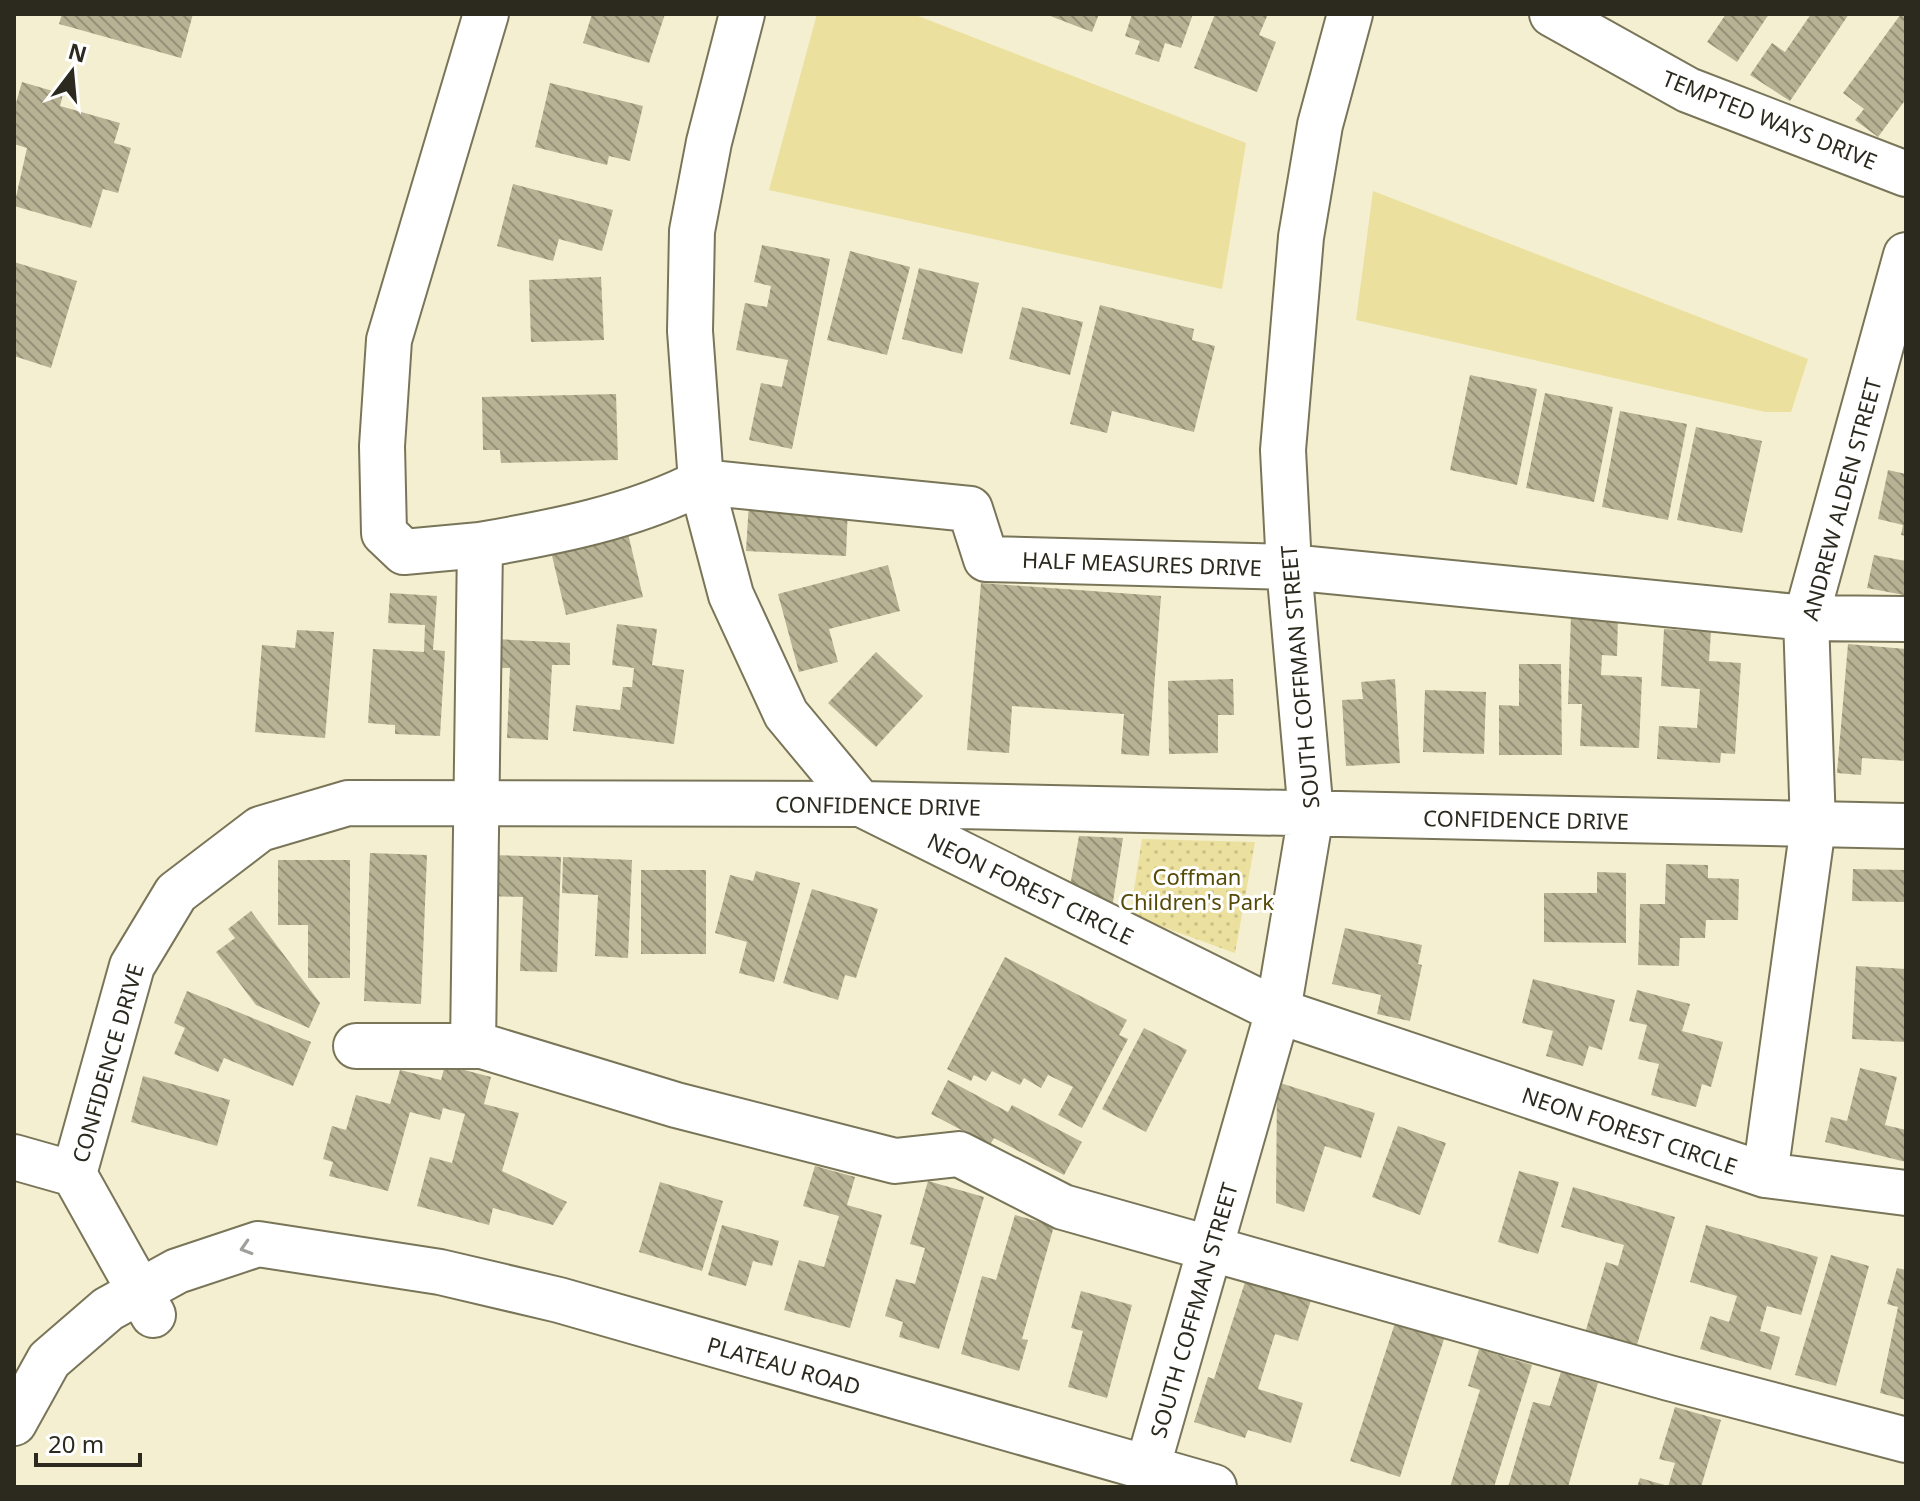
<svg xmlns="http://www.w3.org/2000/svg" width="1920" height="1501" viewBox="0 0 1920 1501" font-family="'Noto Sans',sans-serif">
<defs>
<pattern id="park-dots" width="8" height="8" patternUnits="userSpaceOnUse" patternTransform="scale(2)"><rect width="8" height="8" fill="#ebe09d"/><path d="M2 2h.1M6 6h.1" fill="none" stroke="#cac087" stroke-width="1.8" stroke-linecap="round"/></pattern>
<pattern id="building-back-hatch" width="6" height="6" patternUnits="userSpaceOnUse" patternTransform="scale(2)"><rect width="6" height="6" fill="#b7b294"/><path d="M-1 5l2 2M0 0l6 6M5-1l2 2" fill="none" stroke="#959178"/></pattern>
</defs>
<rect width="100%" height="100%" fill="#f4efd0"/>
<!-- grass -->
<path fill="#ebe09d" d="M817 14H913L1246 143 1222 289 769 190Z
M1373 191 1808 359 1791 412H1765L1356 320Z"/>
<!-- park -->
<path fill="url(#park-dots)" d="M1142 839 1255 842 1235 953 1130 915Z"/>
<!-- building -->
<path fill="url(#building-back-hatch)" d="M62 14H193L181 58 59 24Z
M592 14H665L649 63 583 43Z
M1045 14H1099L1092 32Z
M1132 14H1193L1181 48 1165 43 1159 62 1135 54 1140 41 1125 36Z
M1215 14H1268L1259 35 1276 42 1257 92 1194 68Z
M1726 14H1769L1737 62 1707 42Z
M1811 14H1849L1790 101 1750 75 1772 43 1785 52Z
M1901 14H1906V99L1878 137 1855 120 1864 109 1843 93Z
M22 82 63 94 60 106 120 123 114 143 131 148 118 193 103 189 91 228 14 206 27 148 14 144V110Z
M550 83 643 106 630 161 609 156 607 165 535 147Z
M513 184 613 210 602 251 559 239 553 261 497 246Z
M762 245 830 259 792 449 749 440 761 383 782 387 788 360 736 350 745 303 767 307 771 286 754 282Z
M850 251 910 267 887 355 827 340Z
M14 262 77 281 51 368 14 356Z
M919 268 979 283 962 354 902 339Z
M601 277 604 340 531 342 529 280Z
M1100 305 1194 329 1192 340 1215 346 1194 432 1112 411 1107 433 1070 424Z
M1022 307 1083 322 1070 375 1009 359Z
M1470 375 1537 389 1517 485 1450 470Z
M1545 393 1613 407 1594 502 1526 488Z
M616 394 618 460 501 463 500 450H483L482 397Z
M1620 411 1687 424 1668 520 1602 507Z
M1696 427 1762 441 1742 533 1677 520Z
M1888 470 1906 474V536L1901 535 1903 525 1878 519Z
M749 502 848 507 846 556 746 551Z
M626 525 643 597 566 615 549 543Z
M1874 555 1906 561 1904 595 1867 588Z
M888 565 900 611 829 629 838 662 799 672 778 594Z
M981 583 1161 596 1149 756 1121 754 1124 714 1012 706 1009 753 967 750Z
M390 593 437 596 433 650 445 651 440 736 395 734V725L368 723 373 649 424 652 425 625 388 623Z
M1571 615 1618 617 1617 656 1602 655 1601 675 1642 677 1639 748 1580 746 1582 704H1568Z
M617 624 657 629 652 665 684 670 674 744 573 731 576 705 620 710 623 687H632L634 668 612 665Z
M1664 629 1711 632 1709 661 1741 663 1735 754 1721 753 1720 763 1657 759 1659 726 1697 728 1700 689 1661 686Z
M297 630 334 632 325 738 255 732 262 645 295 648Z
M496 639 570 643V665H552L548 740 507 738 510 668H495Z
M1848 644 1906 649V761L1862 758 1861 775 1837 773Z
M876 652 923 696 876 747 828 703Z
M1519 664H1561L1562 755H1499V705L1519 706Z
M1233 679 1234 715H1218V753L1169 754 1168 681Z
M1395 679 1400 763 1346 766 1342 700 1363 699 1361 682Z
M1425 690 1486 692 1484 754 1423 752Z
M1079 836 1123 838 1112 908 1069 892Z
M370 853 427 855 421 1004 364 1001Z
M489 855 561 857 557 972 520 971 523 897 488 896Z
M563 857 632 860 628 958 595 956 598 895 562 893Z
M278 860H350V978H308V925H278Z
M1666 864 1708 865V878L1739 879 1738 920H1706L1705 938H1680L1679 966 1638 965 1640 904H1665Z
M1853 869 1906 870V902L1852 901Z
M641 870H706V954H641Z
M756 871 800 883 774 982 739 973 747 942 715 933 730 875 753 881Z
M1597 872 1626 873V943L1544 942V893H1597Z
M812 889 878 909 856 978 845 975 838 1000 783 983Z
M251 911 320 1003 309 1028 256 1005 216 952 235 938 228 929Z
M1345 928 1422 945 1418 964 1422 965 1410 1021 1377 1014 1381 995 1332 984Z
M1005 957 1127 1020 1119 1035 1128 1039 1082 1128 1058 1115 1073 1087 1048 1075 1041 1088 1024 1078 1020 1085 992 1071 986 1081 974 1075 971 1081 947 1069Z
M1856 966 1906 969V1042L1852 1039Z
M1533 979 1615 1000 1602 1050 1589 1046 1583 1066 1546 1056 1553 1031 1522 1023Z
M1637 990 1690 1004 1682 1031 1723 1042 1711 1087 1702 1084 1696 1107 1651 1095 1659 1064 1638 1059 1647 1025 1629 1021Z
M187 991 311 1042 293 1086 224 1058 218 1072 174 1054 185 1028 174 1023Z
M1144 1028 1187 1050 1146 1132 1102 1109Z
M445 1065 491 1077 484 1104 519 1113 502 1171 567 1202 553 1225 493 1208 489 1225 417 1206 430 1157 452 1163 465 1114 443 1108 440 1120 410 1112 388 1191 329 1176 333 1162 323 1159 332 1126 346 1130 356 1095 390 1104 400 1070 441 1080Z
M1860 1068 1897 1077 1885 1125 1906 1130V1162L1825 1142 1831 1117 1847 1121Z
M143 1076 230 1100 217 1146 131 1122Z
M948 1080 1008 1112 1012 1105 1082 1142 1064 1175 994 1138 990 1145 931 1114Z
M1277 1082 1375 1113 1361 1158 1325 1146 1304 1212 1276 1203Z
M1398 1126 1446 1143 1420 1215 1372 1197Z
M815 1166 855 1177 847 1205 882 1215 850 1328 784 1310 799 1260 824 1267 839 1216 803 1206Z
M1519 1171 1559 1182 1538 1254 1498 1242Z
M928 1181 984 1197 939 1349 899 1337 903 1322 885 1316 896 1279 915 1284 925 1248 910 1244Z
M660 1182 723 1201 702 1271 639 1252Z
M1573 1187 1675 1217 1636 1348 1585 1333 1606 1262 1618 1266 1624 1245 1561 1227Z
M1015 1215 1054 1226 1022 1339 1028 1340 1019 1371 961 1354 982 1276 996 1280Z
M722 1225 779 1241 772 1266 753 1261 746 1286 708 1275Z
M1706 1225 1818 1257 1801 1315 1767 1306 1760 1331 1780 1337 1771 1370 1700 1349 1710 1316 1729 1322 1737 1296 1690 1282Z
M1831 1255 1869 1266 1836 1386 1795 1375Z
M1897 1268 1906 1270V1400L1880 1393 1898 1307 1887 1304Z
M1246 1279 1311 1300 1298 1341 1275 1334 1258 1389 1303 1403 1291 1443 1248 1430 1245 1438 1194 1422 1208 1377 1214 1379Z
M1081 1291 1132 1305 1107 1398 1068 1387 1083 1331 1071 1328Z
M1396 1320 1445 1336 1400 1477 1350 1461Z
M1479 1349 1532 1365 1494 1487H1450L1480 1390 1468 1386Z
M1561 1372 1598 1383 1568 1487H1508L1533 1402 1550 1406Z
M1675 1407 1721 1420 1701 1487H1668L1675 1463 1659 1459Z
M1640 1478 1668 1486V1487H1637Z"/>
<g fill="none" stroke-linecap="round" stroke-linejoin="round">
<defs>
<path id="minor" d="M742 14 709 142 692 231 690 331 701 482 731 595 786 714 861 804 1278 1011 1765 1175 1906 1193
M1552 14 1688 90 1906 174
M480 545C554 532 634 517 701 482L970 509 986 559 1289 567 1806 618 1906 619
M356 1046H482L676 1105 895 1161 959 1154 1063 1207 1669 1378 1906 1440
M473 1046 480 545 404 552 384 533 382 446 389 340 486 14
M14 1157 74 1174 153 1315
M74 1174 132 966 176 893 260 829 348 803 861 804 1906 826
M1765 1175 1813 826 1806 618 1906 255
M14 1423 49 1360 108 1309 177 1271 258 1244 440 1272 559 1300 1214 1487
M1147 1469 1278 1011 1311 814 1289 567 1283 450 1301 237 1320 125 1350 14"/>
</defs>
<!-- minor casing -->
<use href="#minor" stroke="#797559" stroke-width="48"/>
<!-- minor -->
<use href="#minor" stroke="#fff" stroke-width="44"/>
</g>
<!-- one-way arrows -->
<defs><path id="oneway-chevron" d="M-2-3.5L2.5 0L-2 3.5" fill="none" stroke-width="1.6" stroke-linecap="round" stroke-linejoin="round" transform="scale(2)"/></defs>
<use stroke="#a09f9a" href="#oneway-chevron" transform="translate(246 1248) rotate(163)"/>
<g text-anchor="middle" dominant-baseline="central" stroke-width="6" stroke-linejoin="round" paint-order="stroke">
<!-- street labels -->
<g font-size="22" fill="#2c2a1f" stroke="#fff">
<text transform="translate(1770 119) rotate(22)">TEMPTED WAYS DRIVE</text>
<text transform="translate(1841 499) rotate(-75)">ANDREW ALDEN STREET</text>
<text transform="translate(1142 563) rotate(2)">HALF MEASURES DRIVE</text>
<text transform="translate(1299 677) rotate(-95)">SOUTH COFFMAN STREET</text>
<text transform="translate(878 805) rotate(1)">CONFIDENCE DRIVE</text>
<text transform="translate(1526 819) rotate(1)">CONFIDENCE DRIVE</text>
<text transform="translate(1031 888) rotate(26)">NEON FOREST CIRCLE</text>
<text transform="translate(107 1063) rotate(-74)">CONFIDENCE DRIVE</text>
<text transform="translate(1630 1130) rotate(19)">NEON FOREST CIRCLE</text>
<text transform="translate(1193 1310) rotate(-74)">SOUTH COFFMAN STREET</text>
<text transform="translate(784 1365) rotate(16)">PLATEAU ROAD</text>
</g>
<!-- park labels -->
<g font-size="22" fill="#554a06" stroke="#fff">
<text x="1197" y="876">Coffman<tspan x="1197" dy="25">Children's Park</tspan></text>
</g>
</g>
<!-- border -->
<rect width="1920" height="1501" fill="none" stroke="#2c2a1f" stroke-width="32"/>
<!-- north arrow -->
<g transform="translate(72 72) rotate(16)" stroke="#ffffff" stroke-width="6" paint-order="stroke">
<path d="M0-6L14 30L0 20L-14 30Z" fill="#2c2a1f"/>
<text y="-12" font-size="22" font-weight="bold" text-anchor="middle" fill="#2c2a1f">N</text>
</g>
<!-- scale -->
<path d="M36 1453v12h104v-12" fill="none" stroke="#2c2a1f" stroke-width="4"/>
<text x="48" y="1453" font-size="24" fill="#2c2a1f" stroke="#ffffff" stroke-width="6" paint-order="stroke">20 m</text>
</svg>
